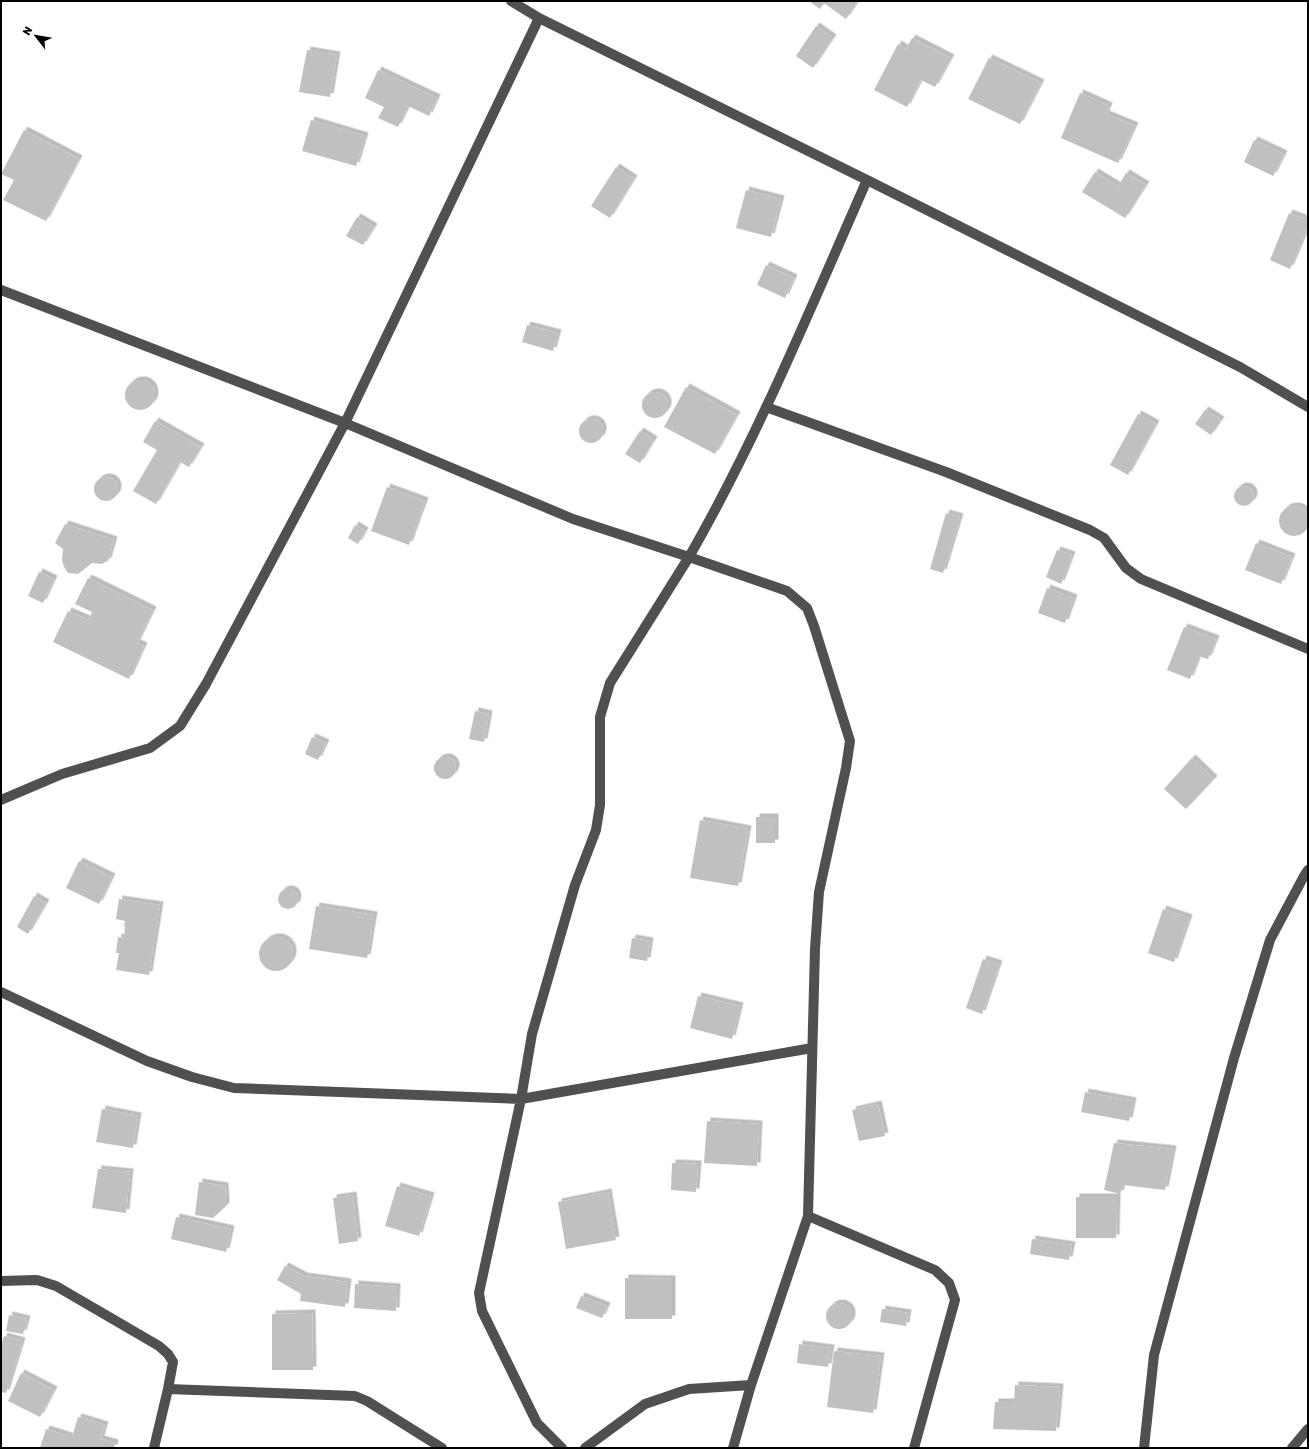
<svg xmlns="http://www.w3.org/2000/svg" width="1309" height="1449" viewBox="0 0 1309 1449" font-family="Rubik,sans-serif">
<defs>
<filter id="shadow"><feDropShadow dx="3.5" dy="-3.5" stdDeviation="0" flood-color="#0004"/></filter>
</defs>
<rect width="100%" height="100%" fill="#fff"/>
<!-- building -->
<path fill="#c0c0c0" filter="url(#shadow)" d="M809 1H858L846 19 824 3 820 9Z
M816 26 833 38 813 68 796 56Z
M912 38 951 58 935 87 921 80 907 107 874 90 898 44 906 49Z
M307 50 337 55 330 97 299 92Z
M989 58 1041 83 1020 124 968 99Z
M378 70 437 98 429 116 408 106 398 127 378 118 384 107 365 98Z
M1080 93 1109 106 1106 114 1135 126 1118 163 1061 138Z
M311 120 365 136 356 166 302 151Z
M24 130 79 159 46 221 3 200 14 180 1 174Z
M1254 140 1284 154 1273 176 1244 162Z
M616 167 634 179 610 218 591 206Z
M1095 172 1118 186 1126 173 1146 185 1125 218 1082 192Z
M746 190 781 199 771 237 736 228Z
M1289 213 1308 220V226L1290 269 1270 260Z
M357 217 374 227 363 245 346 236Z
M766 265 794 278 785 298 757 285Z
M527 325 558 333 553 351 522 342Z
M125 395a15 15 0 1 1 30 0a15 15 0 1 1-30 0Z
M686 387 737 415 715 454 664 427Z
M642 405a13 13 0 1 1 26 0a13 13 0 1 1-26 0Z
M1205 410 1221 420 1211 435 1195 424Z
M1138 414 1156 424 1128 475 1110 465Z
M579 431a12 12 0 1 1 24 0a12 12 0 1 1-24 0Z
M155 421 201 447 189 467 180 462 156 504 133 491 157 450 143 442Z
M640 431 654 440 640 463 625 454Z
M94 489a12 12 0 1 1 24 0a12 12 0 1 1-24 0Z
M1234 496a10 10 0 1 1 20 0a10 10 0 1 1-20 0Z
M387 487 425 501 409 545 371 531Z
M1279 521a15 15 0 1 1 30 0a15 15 0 1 1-30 0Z
M946 513 960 517 943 573 930 569Z
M65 524 114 540 108 561 101 564 92 563 78 574 68 573 64 567 62 560 63 549 55 543Z
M355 525 365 531 358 544 348 538Z
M1256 543 1292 557 1281 584 1245 570Z
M1057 550 1072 555 1061 584 1046 577Z
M39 572 54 579 43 603 28 596Z
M88 578 153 610 137 643 144 646 129 679 53 642 68 611 89 620 92 612 75 604Z
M1047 588 1074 598 1065 623 1038 613Z
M1184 627 1216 639 1208 659 1199 656 1190 679 1167 670Z
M475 711 489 714 484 742 469 739Z
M312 737 326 743 318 760 305 754Z
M434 768a11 11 0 1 1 22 0a11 11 0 1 1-22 0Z
M1192 758 1214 779 1186 809 1164 789Z
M756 817H775V843H756Z
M700 820 748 829 738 886 690 878Z
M79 861 112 877 99 904 66 888Z
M278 899a10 10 0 1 1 20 0a10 10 0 1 1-20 0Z
M34 896 46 903 28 934 17 927Z
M119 899 160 905 149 975 116 970 119 953H116L118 937 124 938 125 926H124L125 921 116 919Z
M316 906 374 915 367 958 309 949Z
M1163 909 1189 918 1174 962 1148 953Z
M259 954a17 17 0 1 1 34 0a17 17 0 1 1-34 0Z
M632 938 650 941 647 961 629 958Z
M983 959 999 964 982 1014 966 1008Z
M698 996 740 1006 732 1039 690 1028Z
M1085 1092 1133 1101 1129 1121 1081 1112Z
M878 1104 885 1136 859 1141 852 1110Z
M102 1109 138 1116 133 1148 96 1142Z
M707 1121 759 1124 757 1166 704 1163Z
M1114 1143 1173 1149 1165 1190 1123 1185 1120 1194 1104 1190Z
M672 1163 698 1164 696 1192 671 1190Z
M98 1169 130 1172 126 1213 92 1208Z
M199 1182 225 1186 226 1206 213 1218 195 1215Z
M397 1186 431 1196 419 1236 385 1226Z
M608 1192 616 1240 566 1249 558 1202Z
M353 1195 358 1241 339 1244 333 1198Z
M1076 1197H1117L1116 1238H1076Z
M176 1217 231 1229 226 1252 171 1239Z
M1032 1239 1072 1245 1069 1260 1030 1254Z
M285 1266 304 1276 348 1282 345 1307 300 1301 301 1294 277 1280Z
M625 1278 672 1279V1319H625Z
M355 1284 397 1287 396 1311 354 1308Z
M581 1296 607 1306 602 1318 576 1308Z
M826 1316a13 13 0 1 1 26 0a13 13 0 1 1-26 0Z
M882 1309 908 1313 906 1326 880 1322Z
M312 1313 313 1370H272V1314Z
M9 1315 27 1319 23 1334 6 1331Z
M4 1336 22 1341 6 1393 1 1392V1346Z
M799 1344 831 1348 828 1367 797 1363Z
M834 1351 881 1356 873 1413 827 1407Z
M21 1373 54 1390 40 1417 8 1401Z
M1015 1385 1060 1387 1056 1431 993 1429 995 1402H1014Z
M78 1417 105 1425 101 1439 115 1443 114 1448H40L46 1429 72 1437Z"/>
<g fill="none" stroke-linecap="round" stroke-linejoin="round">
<!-- minor -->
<path stroke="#505050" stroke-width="10" d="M511 1 539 18 867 180 1240 367 1308 407
M1 290 345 423 539 18
M766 407 946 472 1090 530 1104 538 1126 568 1141 579 1308 649
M1 800 62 774 150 748 180 726 206 684 345 423 573 519 689 557 610 683 600 717V805L596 830 575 885 532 1034 521 1099 479 1293 482 1311 537 1423 562 1448
M1 992 147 1061 192 1077 234 1088 521 1099 812 1048
M808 1216 935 1270 949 1283 955 1300 914 1448
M1 1281 37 1280 56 1286 159 1346 168 1354 173 1362 168 1389 154 1448
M168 1389 355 1396 367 1401 442 1448
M585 1448 645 1404 689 1389 751 1385
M733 1448 751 1385 808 1216 815 949 819 892 846 768 850 741 814 626 807 608 787 591 689 557C758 437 811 307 867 180
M1144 1448 1154 1355 1234 1058 1270 940 1304 876 1308 870
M1292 1448 1308 1429"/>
</g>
<!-- border -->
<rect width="1309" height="1449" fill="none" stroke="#000000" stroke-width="4"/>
<!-- north arrow -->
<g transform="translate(36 36) rotate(301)" stroke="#ffffff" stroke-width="3" paint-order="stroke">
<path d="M0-3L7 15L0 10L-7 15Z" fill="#000000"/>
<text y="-6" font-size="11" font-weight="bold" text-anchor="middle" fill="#000000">N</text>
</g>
</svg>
